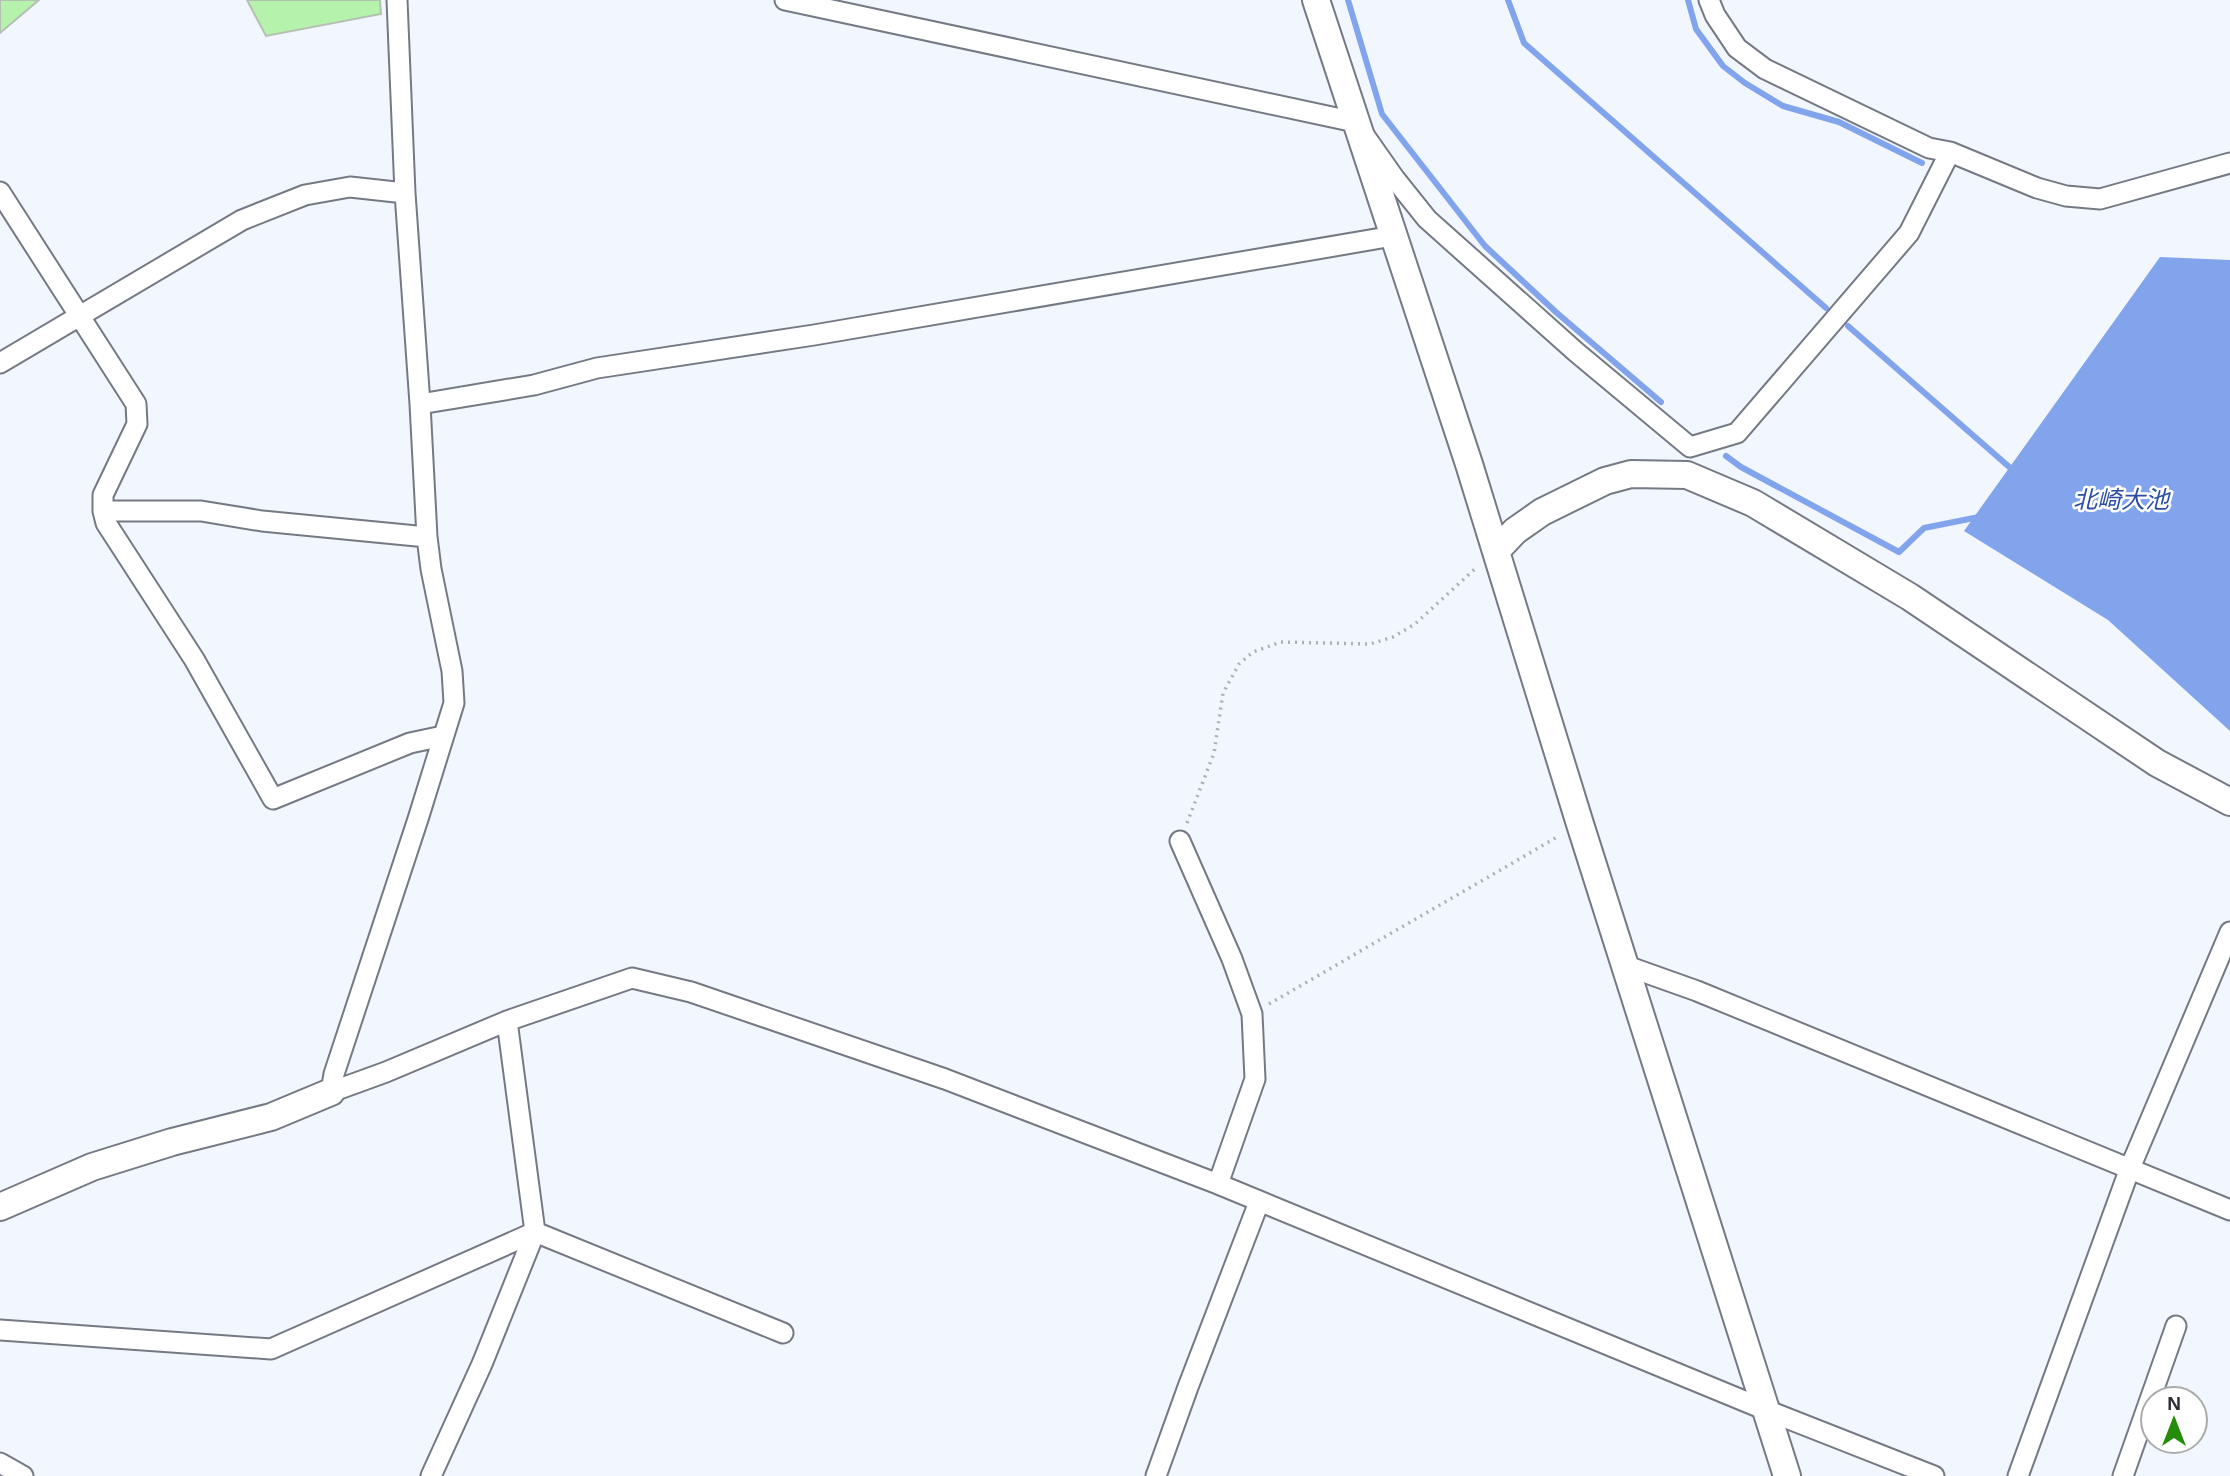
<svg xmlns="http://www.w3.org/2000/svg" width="2230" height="1476" viewBox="0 0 2230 1476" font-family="Helvetica,'Noto Sans JP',sans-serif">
<rect width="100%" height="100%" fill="#f2f6fe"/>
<!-- water -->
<path fill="#81a4ed" d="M2160 257 2230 260V731L2108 620 1964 531Z"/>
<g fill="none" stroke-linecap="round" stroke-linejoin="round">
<!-- stream -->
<path stroke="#81a4ed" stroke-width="6" d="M1348 0 1382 114 1485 246 1557 313 1661 402
M1508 0 1524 43 1826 308
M1688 0 1696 29 1723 66 1745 83 1783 106 1839 122 1922 163
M1848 326 2015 472
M1726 456 1741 467 1899 552 1924 528 1979 517"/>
</g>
<!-- building -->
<path fill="#b5f2ab" stroke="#b6bfb4" stroke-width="2" d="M0 0H39L0 33Z
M247 0H380L381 14 266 36Z"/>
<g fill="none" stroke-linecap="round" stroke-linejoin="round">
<defs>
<path id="street" d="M397 0 405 193 420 404 427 537 431 569 452 671 454 703 418 819 334 1074 331 1092 386 1072 507 1021 632 978 691 992 945 1079 1218 1184 1766 1410 1934 1476
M785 0 1355 122 1395 179 1427 219 1576 352 1690 447
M1709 0 1715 15 1737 48 1765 69 1929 148 1950 152 2037 188 2066 196 2100 199 2230 163
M0 192 136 404 137 424 103 495V511H201L262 521 427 537
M0 363 242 220 305 195 350 187 405 193
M420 404 534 385 597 368 814 335 1393 236
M1690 447 1737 433 1909 233 1950 152
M103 511 106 523 194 659 273 799 410 743 443 736
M1180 841 1232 959 1252 1014 1255 1079 1218 1184
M1624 965 1697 991 2230 1210
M0 1330 271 1349 535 1232 783 1333
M0 1463 23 1476
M431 1476 482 1364 535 1232 507 1021
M1156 1476 1188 1387 1259 1202
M2018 1476 2130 1168 2230 932
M2123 1476 2176 1326"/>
<path id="secondary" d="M1316 0 1469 464 1580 824 1787 1476
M1497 550 1515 531 1542 512 1605 481 1631 474 1687 475 1753 503 1910 597 2157 763 2230 802
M0 1207 92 1167 172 1142 271 1117 331 1092"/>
</defs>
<!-- street casing -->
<use href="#street" stroke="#747984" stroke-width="23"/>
<!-- secondary casing -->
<use href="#secondary" stroke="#747984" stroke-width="30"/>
<!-- path -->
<path stroke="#acafb6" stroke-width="3.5" stroke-dasharray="2 5" stroke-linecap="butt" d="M1187 823 1214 753 1223 693 1239 664 1253 652 1281 642 1370 644 1393 637 1415 624 1477 567
M1269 1004 1559 836"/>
<!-- street -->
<use href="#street" stroke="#fff" stroke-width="19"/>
<!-- secondary -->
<use href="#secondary" stroke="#fff" stroke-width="26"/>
</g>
<g text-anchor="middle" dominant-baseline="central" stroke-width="5" stroke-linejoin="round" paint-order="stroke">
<!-- water labels -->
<g font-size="24" font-style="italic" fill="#2a4ea3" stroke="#fff">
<text x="2121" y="499">北崎大池</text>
</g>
</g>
<!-- north arrow -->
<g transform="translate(2174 1420)"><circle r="33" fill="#ffffff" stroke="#ababad" stroke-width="2"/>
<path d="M0-5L12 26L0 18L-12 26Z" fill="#248c09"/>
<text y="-10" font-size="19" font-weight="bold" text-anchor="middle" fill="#2c2e33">N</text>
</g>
</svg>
